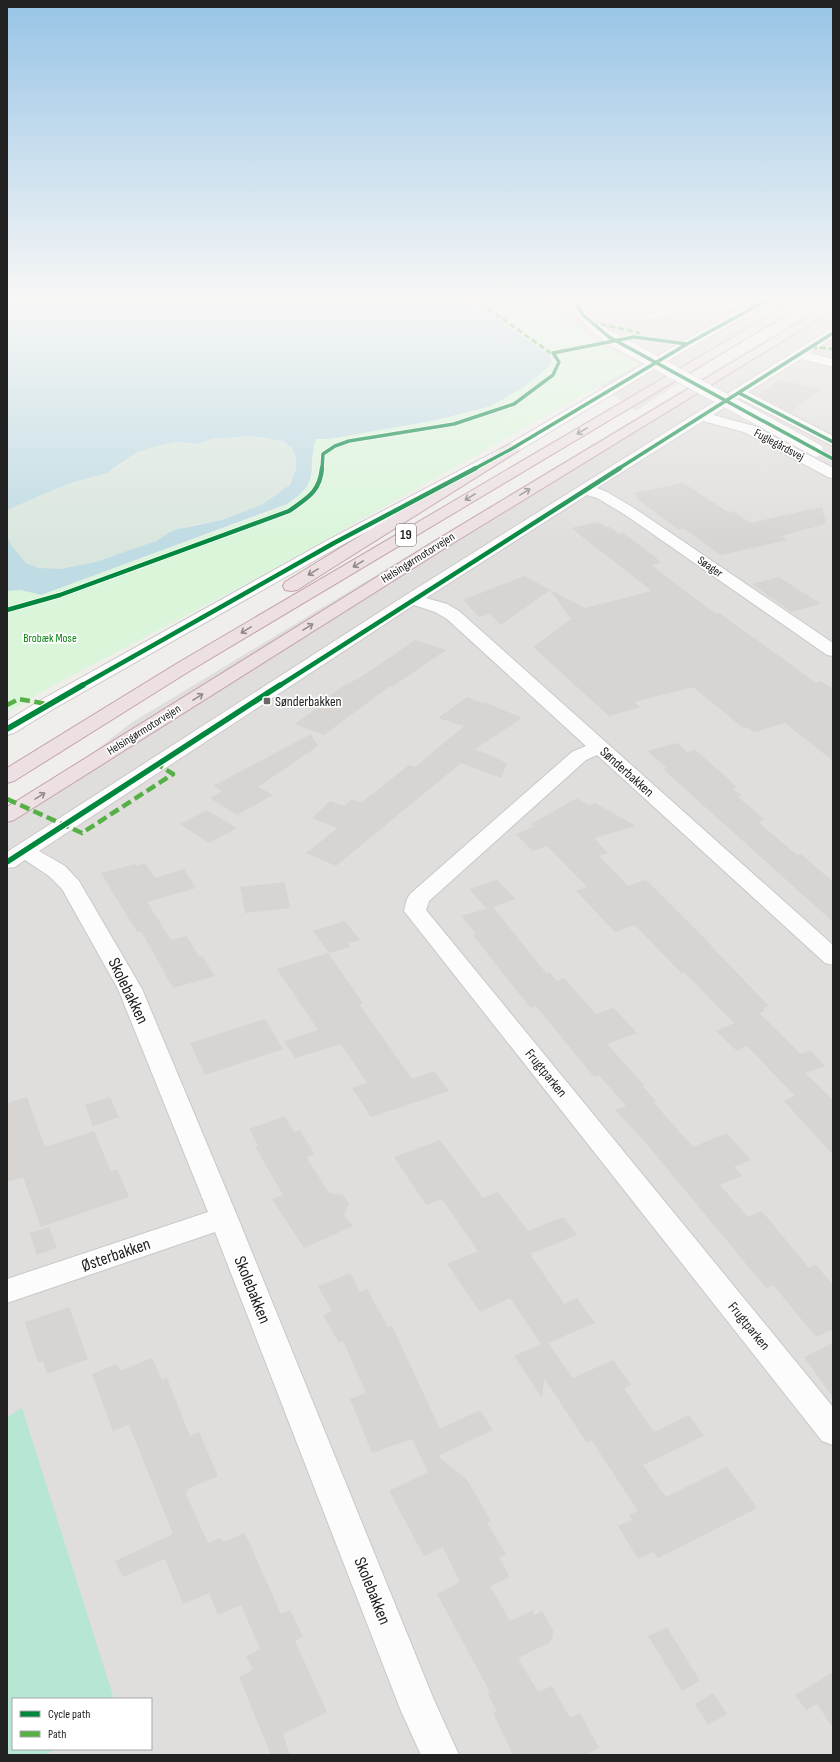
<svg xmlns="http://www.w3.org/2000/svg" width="840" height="1762" viewBox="0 0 840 1762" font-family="'Sofia Sans Condensed',sans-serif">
<rect width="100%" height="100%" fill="#f0eeeb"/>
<!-- residential -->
<path fill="#dfdedc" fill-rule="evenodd" d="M477 298H807L636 411Z
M833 299V1755H7V819L131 723ZM13 1699H151V1749H13Z"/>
<!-- wetland -->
<path fill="#d9e6de" d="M251 436C272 441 295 435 296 464 296 496 246 513 221 520 204 524 186 525 171 532 165 534 161 539 155 541 127 553 68 575 38 568 25 565 11 551 7 538 5 530 7 519 7 510L70 483 115 469 136 453 152 447 176 442 194 444 201 443 212 439Z"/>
<!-- park -->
<path fill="#daf5da" d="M466 298H556C572 332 607 348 639 364L248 583 50 687 7 713V591L21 590 41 595 280 508C295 501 312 488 313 469 313 456 312 452 316 439H329L437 420 476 411 491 406 505 399 535 378 509 329Z"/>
<!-- pitch -->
<path fill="#b7e6d2" d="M22 1408 114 1699H13V1749H57L44 1755H7V1417Z"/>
<!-- water -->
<path fill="#bfdbe3" d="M7 298H466L548 354 552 361 545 370 535 378 519 390 491 406 437 420 329 439H316C306 470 323 481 287 504L41 595 21 590 7 591V537L11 545 26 563 38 568 60 569 96 562 156 541 170 532 178 529 222 520 261 505 278 494 290 484 296 469V459L292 448 283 441 251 436 212 439 197 444 176 442 152 447 136 453 107 473 70 483 7 510Z"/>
<!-- building -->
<path fill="#d7d4d2" d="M780 380 822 389 790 412 758 395Z
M683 483 728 512 733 511 750 523 822 507 826 524 781 536 787 540 721 555 684 529 679 530 636 498 639 497 633 493Z
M599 522 606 527H610L619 534 623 533 658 559H656L661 563 651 565 716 614 719 613 764 645 816 683 821 681 833 689V761L785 723 754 732 747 727 743 728 693 687 634 702 641 707 609 716 533 647 571 619 550 590 501 625 490 614 479 617 463 600 524 576 585 608 652 591 571 528Z
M779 577 821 604 791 612 752 584Z
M415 640 446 650 392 687 390 686 324 735 295 724 323 704 320 703 343 686 361 677Z
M467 697 482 703 484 702 522 718 475 749 507 763 501 778 461 763 336 866 306 853 338 828 312 818 330 801 344 806 352 799 361 803 409 765 415 767 464 726 438 718Z
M311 734 318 746 258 787 273 795 237 815 210 798 222 791 213 786Z
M677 743 687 752 695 750 731 781H730L736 787 732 788 742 796 738 797 765 820 758 822 797 855 801 854 833 882V922L663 769 667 768 647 751Z
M577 798 590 806 595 803 636 826 594 838 608 853 599 856 628 886 646 880 712 946H711L769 1006 763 1008 765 1011 759 1013 801 1054 810 1050 825 1066 805 1073 833 1100V1155L784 1101 795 1096 747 1046 737 1051 716 1031 734 1023 684 972 681 973 635 925 615 932 576 891 587 887 547 846 533 851 516 834 535 826 531 824Z
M207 810 237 828 209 843 180 824Z
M145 863 155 878 184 869 196 888 147 902 171 940 187 936 199 957 202 956 215 976 173 988 141 931 137 932 101 873 135 864 136 866Z
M497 880 516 899 487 909 469 889Z
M285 882 290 908 245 913 240 887Z
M493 907 546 973 549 972 557 981 564 978 596 1014 614 1008 637 1033 607 1044 645 1086 643 1087 656 1101 653 1102 693 1147 727 1133 751 1160 734 1167 742 1176 720 1185 748 1217 762 1211 809 1268 816 1265 833 1285V1329L816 1337 773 1285 766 1288 645 1142 615 1110 626 1106 599 1075 594 1077 536 1006 531 1008 504 975 473 935 476 934 461 916Z
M345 921 360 940 348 943 350 947 329 953 313 931Z
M328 953 363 1003 359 1004 412 1079 434 1071 449 1091 371 1117 352 1088 367 1083 341 1044 295 1058 284 1041 318 1030 277 969Z
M265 1019 283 1049 205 1075 190 1043Z
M27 1097 45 1147 94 1131 111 1171 117 1169 129 1197 41 1227 23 1177 7 1182V1103Z
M110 1097 119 1117 93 1126 85 1105Z
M285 1116 294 1132 300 1130 314 1154 306 1157 329 1193 343 1195 349 1204 344 1215 353 1226 304 1248 272 1199 283 1195 255 1146 258 1145 249 1129Z
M440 1140 483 1198 498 1192 528 1231 563 1217 577 1235 530 1254 564 1304 577 1298 595 1323 548 1343 573 1378 613 1360 631 1385 624 1388 654 1432 689 1415 704 1436 643 1465 666 1497 727 1467 757 1508 658 1558 653 1552 638 1559 618 1526 632 1520 629 1515 638 1511 592 1441 587 1443 544 1378 542 1398 514 1356 541 1344 510 1298 480 1312 447 1264 478 1251 442 1199 426 1205 394 1157Z
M49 1227 57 1248 37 1255 30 1233Z
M350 1273 360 1292 367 1289 388 1327 392 1326 440 1429 480 1410 493 1430 438 1456 467 1480 491 1521 487 1523 506 1554 499 1558 510 1577 490 1586 510 1621 533 1610 535 1615 542 1611 553 1630V1637L549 1643 518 1658 538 1692 552 1686 570 1718 580 1713 599 1748 585 1755H513L493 1713 497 1712 487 1693 490 1692 437 1594 460 1582 443 1547 424 1556 389 1491 428 1472 412 1439 372 1453 350 1399 366 1393 343 1341 339 1343 323 1315 332 1311 318 1286Z
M69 1307 88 1359 47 1374 43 1361 38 1363 25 1322Z
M833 1343V1397L804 1357Z
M152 1358 162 1380 167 1378 190 1436 199 1432 218 1476 187 1489 189 1491 185 1492 208 1543 221 1538 223 1542 245 1533 281 1614 290 1610 303 1637 295 1641 327 1712 283 1734 290 1755H271L239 1677 253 1670 246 1656 260 1649 241 1605 218 1615 209 1593 183 1604 165 1559 123 1577 115 1561 173 1534 129 1425 113 1431 92 1374 117 1364 120 1371Z
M667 1627 700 1681 682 1691 648 1636Z
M833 1672V1728L817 1704 806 1710 795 1695Z
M713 1693 727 1714 708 1725 695 1704Z"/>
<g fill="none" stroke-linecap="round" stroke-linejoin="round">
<defs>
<path id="minor" d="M567 298H579L587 313 613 334 615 337 613 340C597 344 573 312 567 298Z
M688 298H718L751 304 763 298H777L775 300 691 347 518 451 340 546 55 708 14 733 7 735V721L41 700 328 540 508 445 683 341 741 309 700 301 657 319H649L647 317 649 315Z
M833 329V338L809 353 833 359V367L801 359 748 392 833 436V446L739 398 713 415 754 426 833 468V478L828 477 744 432 703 421 597 488 607 492 634 508 833 643V656L827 655 624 514 597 498 587 495 426 598 447 604 459 611 833 945V965L825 963 597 755 586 760 429 901 426 910 833 1407V1445L822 1441 404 911 407 899 410 894 572 752 586 746 447 619 435 612 414 605 39 851 65 866 79 881 142 989 238 1218 434 1700 459 1755H421L401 1711 215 1232 7 1303V1279L208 1212 118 989 62 889 49 876 25 860 15 867 7 868V852L406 595 829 330Z"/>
<path id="highway" d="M800 298H814L188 672 14 781 7 783V768L176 664Z
M833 302V310L450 545 14 820 7 822V807L438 539Z
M513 444 518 445 520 448 518 451 297 590 291 591 285 590 283 586 285 582 508 445Z"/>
</defs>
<!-- minor casing -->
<use href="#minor" stroke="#c9c8c7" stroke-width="2"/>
<!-- highway casing -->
<use href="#highway" stroke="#c5a2ac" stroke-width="2"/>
<!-- minor -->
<use href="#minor" fill="#fdfcfc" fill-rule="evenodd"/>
<!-- highway -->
<use href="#highway" fill="#ece0e2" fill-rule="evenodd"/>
<defs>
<path id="minor-bridge" d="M609 337 816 450"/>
</defs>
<!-- minor-bridge casing -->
<use href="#minor-bridge" stroke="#c9c8c7" stroke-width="14" stroke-linecap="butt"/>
<!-- minor-bridge -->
<use href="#minor-bridge" stroke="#fdfcfc" stroke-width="13"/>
<!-- quiet-far1 -->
<path stroke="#55b145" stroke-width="3" stroke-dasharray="6 3" stroke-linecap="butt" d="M473 298 555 356
M592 322 640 333
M811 347 833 349"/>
<!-- quiet -->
<path stroke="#55b145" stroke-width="4.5" stroke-dasharray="10 4.5" stroke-linecap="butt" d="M7 705 19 699 47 704
M7 799 82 833 173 774 157 764"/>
<defs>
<path id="cycleway-far2" d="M573 298 583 315 609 337 833 459
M739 393 833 442
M322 469 323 454 335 446 349 441 454 424 514 404 553 375 559 362 553 353 634 337 687 344
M474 469 513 448 687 344 771 298
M618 469 833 333"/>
<path id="cycleway-far1" d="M7 610 60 595 289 511C307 498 320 492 322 468
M81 686 334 543 476 468
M279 686 620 468"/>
<path id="cycleway" d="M7 729 83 685
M7 862 280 685"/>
</defs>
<!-- cycleway-far2 casing -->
<use href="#cycleway-far2" stroke="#fff" stroke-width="5"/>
<!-- cycleway-far1 casing -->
<use href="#cycleway-far1" stroke="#fff" stroke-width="6"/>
<!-- cycleway casing -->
<use href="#cycleway" stroke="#fff" stroke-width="8"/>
<!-- cycleway-far2 -->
<use href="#cycleway-far2" stroke="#00873e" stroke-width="3.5"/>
<!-- cycleway-far1 -->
<use href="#cycleway-far1" stroke="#00873e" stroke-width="4.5"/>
<!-- cycleway -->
<use href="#cycleway" stroke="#00873e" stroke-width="5.5"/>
</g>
<!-- one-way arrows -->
<defs><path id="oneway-shaft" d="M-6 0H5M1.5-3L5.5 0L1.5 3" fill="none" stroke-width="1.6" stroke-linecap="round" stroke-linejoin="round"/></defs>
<g stroke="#918a8c">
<use href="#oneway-shaft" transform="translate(582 431) rotate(149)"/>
<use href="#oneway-shaft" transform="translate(525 492) rotate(-31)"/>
<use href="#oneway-shaft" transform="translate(470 497) rotate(149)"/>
<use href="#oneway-shaft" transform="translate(358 564) rotate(149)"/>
<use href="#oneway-shaft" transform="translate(313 572) rotate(148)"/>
<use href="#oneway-shaft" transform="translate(308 627) rotate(-32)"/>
<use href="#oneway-shaft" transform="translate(246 630) rotate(149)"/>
<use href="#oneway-shaft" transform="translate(198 697) rotate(-32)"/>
<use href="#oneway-shaft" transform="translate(40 796) rotate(-32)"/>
</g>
<!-- sky -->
<linearGradient id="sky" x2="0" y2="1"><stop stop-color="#97c4e6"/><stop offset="0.55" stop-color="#f8f7f6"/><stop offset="1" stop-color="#f8f7f6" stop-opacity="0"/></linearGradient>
<rect width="840" height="544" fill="url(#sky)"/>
<!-- markers -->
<rect fill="#6a6968" stroke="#fff" stroke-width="1.5" x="263" y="697" width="8" height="8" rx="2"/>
<g text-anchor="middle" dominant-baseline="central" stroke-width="3.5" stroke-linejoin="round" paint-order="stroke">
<!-- far-street labels -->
<g font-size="12" fill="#222" stroke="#fff">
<text transform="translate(779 445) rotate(28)">Fuglegårdsvej</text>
<text transform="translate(418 558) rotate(-32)">Helsingørmotorvejen</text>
<text transform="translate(710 567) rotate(35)">Søager</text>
<text transform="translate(144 730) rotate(-32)">Helsingørmotorvejen</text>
</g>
<!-- far-park labels -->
<g font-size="12" fill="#0c8416" stroke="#fff">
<text x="50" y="638">Brobæk Mose</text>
</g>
<!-- shield labels -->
<rect fill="#fff" stroke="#646464" stroke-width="1" x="396" y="524" width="20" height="22" rx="3"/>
<g font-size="13" font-weight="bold" fill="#222">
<text x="406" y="535">19</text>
</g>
<!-- poi labels -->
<g font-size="14" fill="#222" stroke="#fff" text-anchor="start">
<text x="275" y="701">Sønderbakken</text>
</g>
<!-- street labels -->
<g font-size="14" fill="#222" stroke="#fff">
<text transform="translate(627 772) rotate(42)">Sønderbakken</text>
<text transform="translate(546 1073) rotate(51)">Frugtparken</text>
<text transform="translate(749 1326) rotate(51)">Frugtparken</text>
</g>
<!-- near-street labels -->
<g font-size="17" fill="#222" stroke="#fff">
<text transform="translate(128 991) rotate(64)">Skolebakken</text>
<text transform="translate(116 1255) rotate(-19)">Østerbakken</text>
<text transform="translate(252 1290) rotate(68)">Skolebakken</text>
<text transform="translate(372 1591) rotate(68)">Skolebakken</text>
</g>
</g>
<!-- border -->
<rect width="840" height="1762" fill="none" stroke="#222222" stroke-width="16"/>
<!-- legend -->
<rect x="12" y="1698" width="140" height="52" fill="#ffffff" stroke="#a7a7a7"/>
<rect x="20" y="1711" width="20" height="6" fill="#00873e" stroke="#a7a7a7"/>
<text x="48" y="1718" font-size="12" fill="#222222">Cycle path</text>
<rect x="20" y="1731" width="20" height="6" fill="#55b145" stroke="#a7a7a7"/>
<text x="48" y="1738" font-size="12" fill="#222222">Path</text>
</svg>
